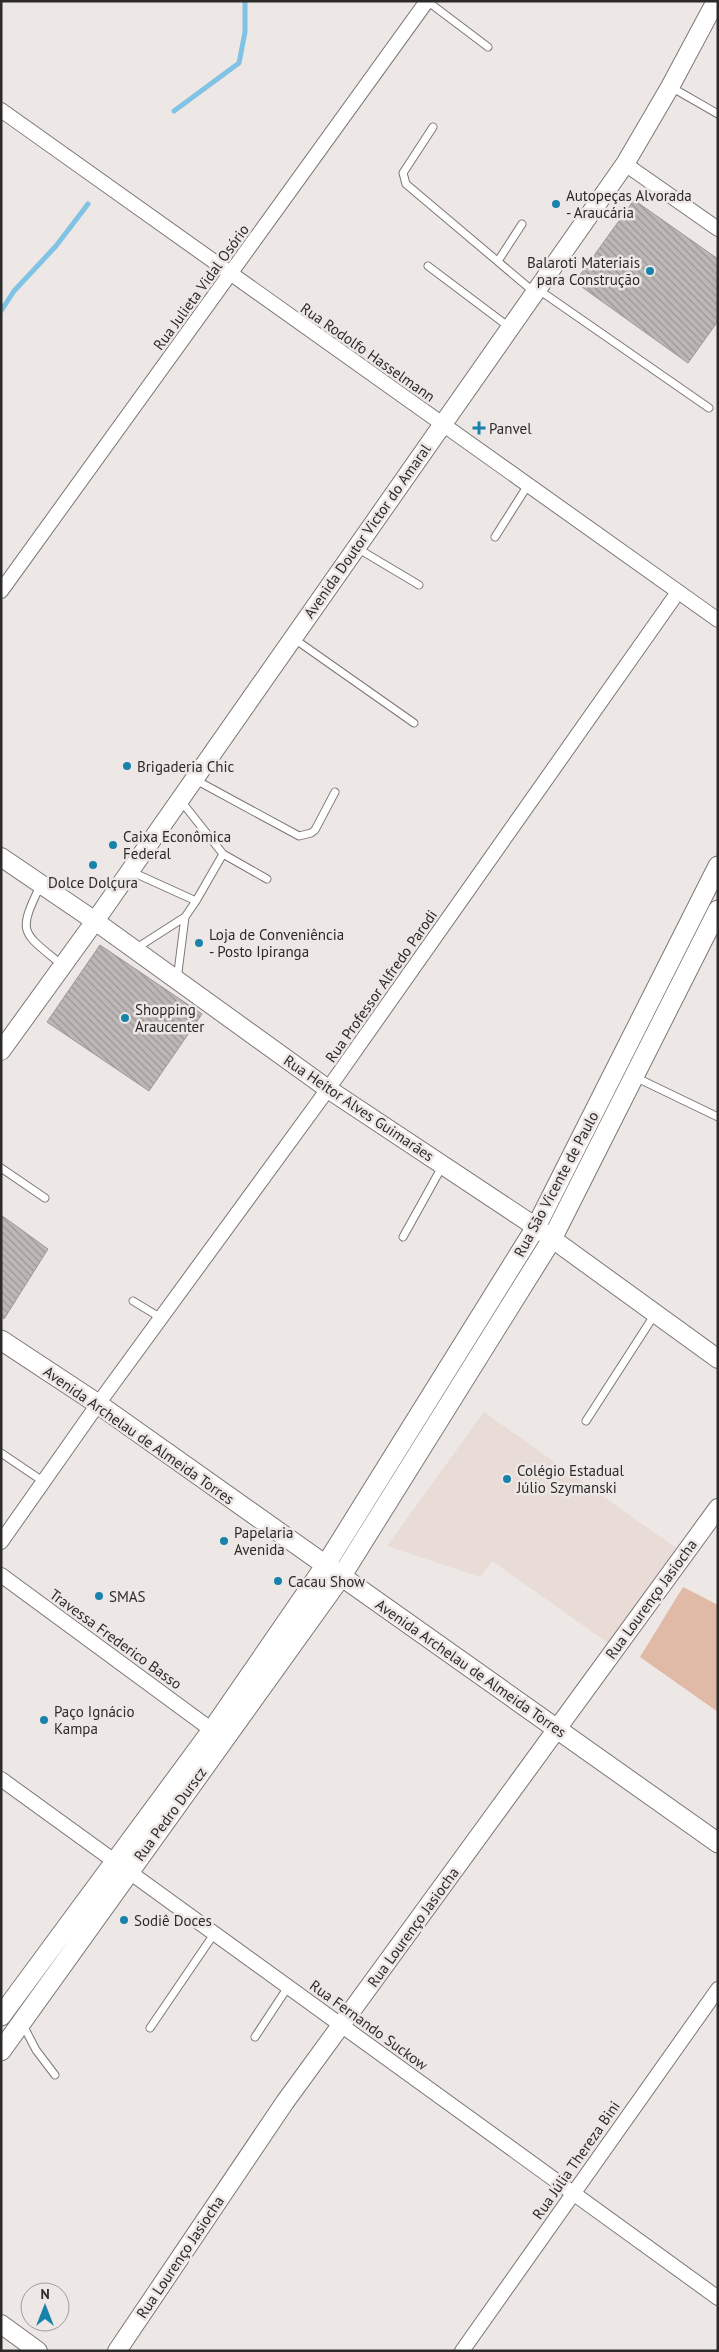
<svg xmlns="http://www.w3.org/2000/svg" width="719" height="2352" viewBox="0 0 719 2352" font-family="'PT Sans',sans-serif">
<defs>
<pattern id="building-back-hatch" width="6" height="6" patternUnits="userSpaceOnUse" patternTransform="scale(1.25)"><rect width="6" height="6" fill="#bdb8b5"/><path d="M-1 5l2 2M0 0l6 6M5-1l2 2" fill="none" stroke="#9a9693"/></pattern>
</defs>
<rect width="100%" height="100%" fill="#ede8e5"/>
<!-- built -->
<path fill="#e9dbd5" d="M484 1412 676 1548 608 1643 492 1561 480 1577 387 1546Z"/>
<!-- garden -->
<path fill="#e1baa7" d="M683 1587 718 1605V1712L640 1657Z"/>
<g fill="none" stroke-linecap="round" stroke-linejoin="round">
<!-- stream -->
<path stroke="#81c3e4" stroke-width="5" d="M174 111 239 63 245 32V1
M1 311 14 291 56 246 88 204"/>
</g>
<!-- building -->
<path fill="url(#building-back-hatch)" stroke="#9d9896" d="M634 200 718 259V321L688 363 575 282Z
M100 945 202 1014 149 1091 47 1022Z
M1 1215 48 1249 4 1319 1 1317Z"/>
<g fill="none" stroke-linecap="round" stroke-linejoin="round">
<defs>
<path id="service" d="M427 1 488 47
M671 87 718 114
M433 127 403 173 406 184 534 292
M498 261 522 224
M428 266 509 327
M539 290 709 408
M495 537 528 485
M357 548 419 585
M293 638 414 723
M194 779 299 836 311 833 315 830 335 792
M223 854 267 879
M130 871 196 901 223 854 181 801
M41 884C17 934 21 931 62 965
M135 949 185 917
M177 980 185 917 196 901
M635 1077 718 1117
M1 1168 45 1198
M403 1237 443 1165
M133 1301 161 1318
M586 1421 655 1314
M1 1453 44 1482
M23 2025 36 2050 55 2075
M150 2028 214 1934
M255 2037 288 1987"/>
<path id="minor" d="M1 110 718 620
M625 164 718 229
M1 591 427 1
M1 1542 98 1404 328 1089 678 592
M1 1575 220 1736
M1 1779 718 2298
M462 2351 718 1989"/>
<path id="tertiary" d="M1 857 95 921 328 1089 536 1227 718 1359
M1 1051 95 921 625 164 670 87 716 1
M1 2324 38 2351
M117 2351 285 2102 718 1508"/>
<path id="secondary" d="M1 1340 98 1404 718 1843
M1 2016 212 1730 325 1566 536 1227 718 866
M1 2051 341 1577 552 1239 718 910"/>
</defs>
<!-- service casing -->
<use href="#service" stroke="#7c7775" stroke-width="9"/>
<!-- minor casing -->
<use href="#minor" stroke="#7c7775" stroke-width="16"/>
<!-- tertiary casing -->
<use href="#tertiary" stroke="#7c7775" stroke-width="20"/>
<!-- secondary casing -->
<use href="#secondary" stroke="#7c7775" stroke-width="21"/>
<!-- service -->
<use href="#service" stroke="#fff" stroke-width="7"/>
<!-- minor -->
<use href="#minor" stroke="#fff" stroke-width="14"/>
<!-- tertiary -->
<use href="#tertiary" stroke="#fff" stroke-width="18"/>
<!-- secondary -->
<use href="#secondary" stroke="#fff" stroke-width="19"/>
</g>
<!-- markers -->
<g fill="#1982ab" stroke="#ede8e5" stroke-width="2">
<circle cx="556" cy="204" r="5"/>
<circle cx="650" cy="271" r="5"/>
<path d="M476.5 420.5h5v5h5v5h-5v5h-5v-5h-5v-5h5z"/>
<circle cx="127" cy="766" r="5"/>
<circle cx="113" cy="845" r="5"/>
<circle cx="93" cy="865" r="5"/>
<circle cx="199" cy="943" r="5"/>
<circle cx="125" cy="1018" r="5"/>
<circle cx="507" cy="1479" r="5"/>
<circle cx="224" cy="1541" r="5"/>
<circle cx="278" cy="1581" r="5"/>
<circle cx="99" cy="1596" r="5"/>
<circle cx="44" cy="1720" r="5"/>
<circle cx="124" cy="1920" r="5"/>
</g>
<g text-anchor="middle" dominant-baseline="central" stroke-width="5" stroke-linejoin="round" paint-order="stroke">
<!-- poi labels -->
<g font-size="15" fill="#2d2b2a" stroke="#ede8e5" text-anchor="start">
<text x="566" y="195">Autopeças Alvorada<tspan x="566" dy="17">- Araucária</tspan></text>
<text x="640" y="262" text-anchor="end">Balaroti Materiais<tspan x="640" dy="17">para Construção</tspan></text>
<text x="489" y="428">Panvel</text>
<text x="137" y="766">Brigaderia Chic</text>
<text x="123" y="836">Caixa Econômica<tspan x="123" dy="17">Federal</tspan></text>
<text x="93" y="882" text-anchor="middle">Dolce Dolçura</text>
<text x="209" y="934">Loja de Conveniência<tspan x="209" dy="17">- Posto Ipiranga</tspan></text>
<text x="135" y="1009">Shopping<tspan x="135" dy="17">Araucenter</tspan></text>
<text x="517" y="1470">Colégio Estadual<tspan x="517" dy="17">Júlio Szymanski</tspan></text>
<text x="234" y="1532">Papelaria<tspan x="234" dy="17">Avenida</tspan></text>
<text x="288" y="1581">Cacau Show</text>
<text x="109" y="1596">SMAS</text>
<text x="54" y="1711">Paço Ignácio<tspan x="54" dy="17">Kampa</tspan></text>
<text x="134" y="1920">Sodiê Doces</text>
</g>
<!-- street labels -->
<g font-size="15" fill="#2d2b2a" stroke="#ede8e5">
<text transform="translate(201 287) rotate(-54)">Rua Julieta Vidal Osório</text>
<text transform="translate(368 352) rotate(35)">Rua Rodolfo Hasselmann</text>
<text transform="translate(367 531) rotate(-55)">Avenida Doutor Victor do Amaral</text>
<text transform="translate(381 986) rotate(-55)">Rua Professor Alfredo Parodi</text>
<text transform="translate(359 1108) rotate(34)">Rua Heitor Alves Guimarães</text>
<text transform="translate(556 1184) rotate(-62)">Rua São Vicente de Paulo</text>
<text transform="translate(139 1435) rotate(35)">Avenida Archelau de Almeida Torres</text>
<text transform="translate(651 1599) rotate(-54)">Rua Lourenço Jasiocha</text>
<text transform="translate(116 1639) rotate(36)">Travessa Frederico Basso</text>
<text transform="translate(471 1668) rotate(35)">Avenida Archelau de Almeida Torres</text>
<text transform="translate(170 1814) rotate(-54)">Rua Pedro Durscz</text>
<text transform="translate(413 1927) rotate(-54)">Rua Lourenço Jasiocha</text>
<text transform="translate(369 2025) rotate(36)">Rua Fernando Suckow</text>
<text transform="translate(576 2160) rotate(-55)">Rua Júlia Thereza Bini</text>
<text transform="translate(180 2257) rotate(-56)">Rua Lourenço Jasiocha</text>
</g>
</g>
<!-- border -->
<rect width="719" height="2352" fill="none" stroke="#2d2b2a" stroke-width="5"/>
<!-- north arrow -->
<g transform="translate(45 2307)"><circle r="24" fill="#ede8e5" stroke="#a09c9a"/>
<path d="M0-4L9 19L0 12L-9 19Z" fill="#1982ab"/>
<text y="-8" font-size="14" font-weight="bold" text-anchor="middle" fill="#2d2b2a">N</text>
</g>
</svg>
